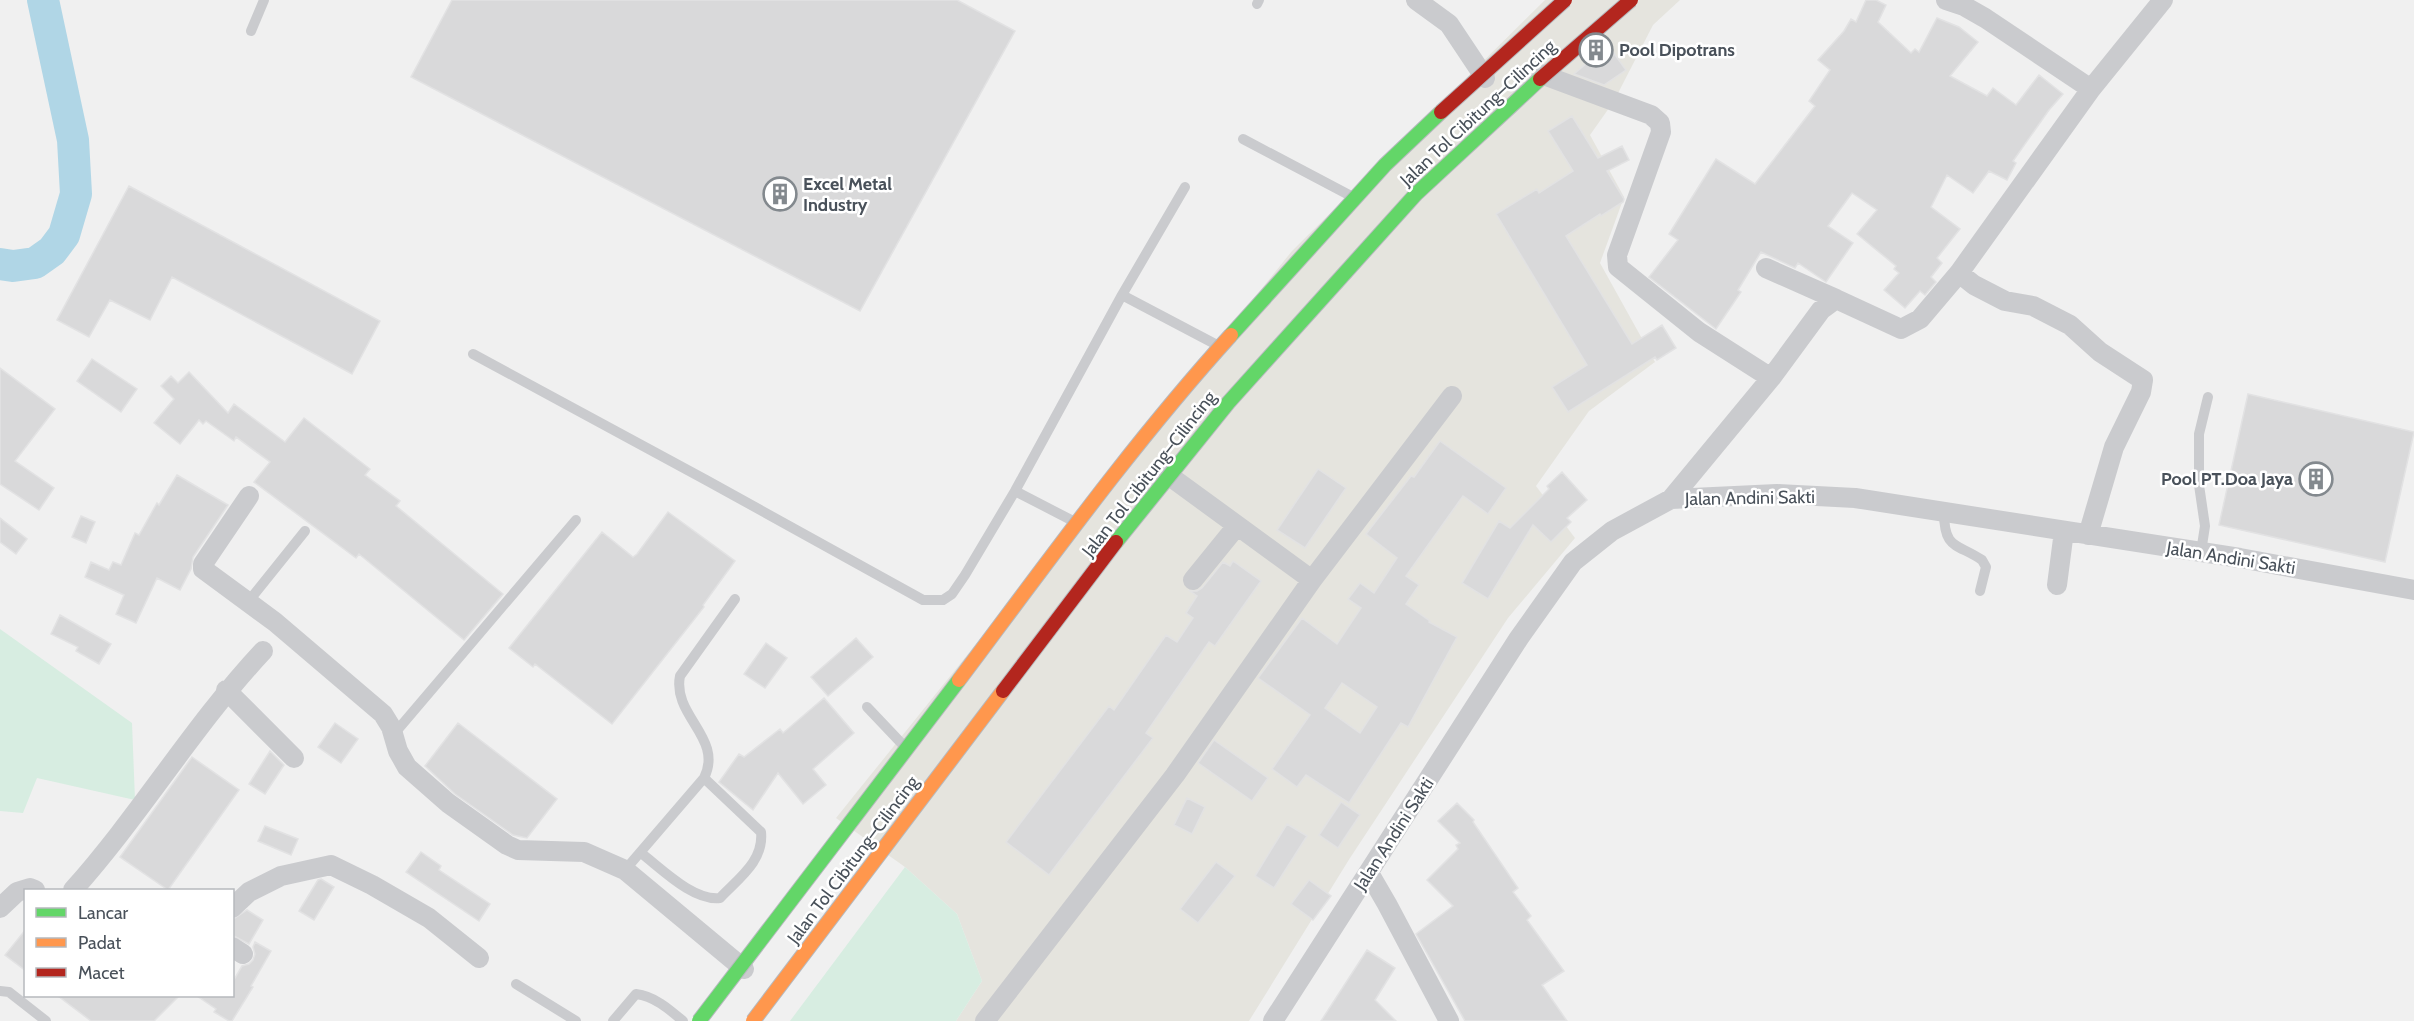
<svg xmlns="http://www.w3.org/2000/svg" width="2414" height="1021" viewBox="0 0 2414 1021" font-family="Cabin,sans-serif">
<rect width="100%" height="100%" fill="#f0f0f0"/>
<!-- commercial -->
<path fill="#e5e4de" d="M1545 0H1680L1653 25 1614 101 1590 135 1624 197 1600 263 1655 362 1589 411 1536 486 1575 538 1508 618 1350 858 1249 1021H956L982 981 957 914 905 867 836 818 1292 251Z"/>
<!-- green -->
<path fill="#d7ede1" d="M0 629 132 723 135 800 37 778 23 813 0 811Z
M905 867 957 914 982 981 956 1021H790Z"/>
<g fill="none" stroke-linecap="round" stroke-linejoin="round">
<!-- river -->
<path stroke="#b0d6e6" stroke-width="32" d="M0 264 13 266 35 263 52 251 64 235 76 194 73 140 43 0"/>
</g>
<!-- building -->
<path fill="#d9d9da" stroke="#e2e2e3" stroke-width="1.5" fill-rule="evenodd" d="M452 0H957L1015 31 860 311 411 77Z
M1866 0H1876L1886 5 1878 22 1911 53 1915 49 1919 52 1937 18 1959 27 1978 42 1950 76 1987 96 1993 88 2016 105 2039 75 2063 94 2049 110 2013 161 2016 163 2007 180 1989 171 1973 193 1947 175 1931 207 1960 229 1937 258 1942 263 1931 277 1936 282 1925 295 1920 291 1905 308 1884 290 1899 273 1894 269 1896 266 1857 234 1877 210 1852 193 1828 226 1853 243 1826 282 1798 263 1795 268 1761 252 1738 290 1741 292 1716 329 1649 277 1678 240 1669 234 1716 159 1755 184 1815 106 1809 101 1830 70 1818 60 1844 31 1851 19 1856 22Z
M1608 45 1626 70 1604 85 1574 74Z
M1572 116 1598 158 1622 146 1629 160 1607 171 1624 199 1623 202 1601 216 1600 214 1566 236 1632 344 1662 325 1676 348 1657 360 1655 357 1568 412 1552 387 1587 365 1496 214 1537 189 1539 193 1573 171 1548 131Z
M129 186 380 321 352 374 172 277 150 320 110 300 89 337 57 320Z
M92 359 137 389 121 412 77 381Z
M0 368 55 409 15 461 54 488 39 510 0 484Z
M189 372 228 413 234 404 285 442 304 418 370 469 365 475 400 501 396 506 503 594 464 640 359 554 356 558 254 482 270 462 236 437 234 441 206 421 203 424 199 420 180 444 154 423 174 399 161 386 171 376 178 383Z
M2248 394 2414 432 2385 562 2219 525Z
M1440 441 1506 488 1488 514 1463 496 1406 576 1419 585 1406 604 1430 621 1429 622 1457 637 1408 727 1401 723 1349 803 1306 775 1297 787 1272 769 1310 715 1258 678 1302 618 1337 644 1361 608 1348 599 1360 583 1374 593 1397 558 1366 534 1411 476 1414 477ZM1342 683 1377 707 1360 733 1325 708Z
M1318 469 1346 488 1305 548 1277 530Z
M1562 472 1587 500 1567 518 1571 522 1551 542 1533 525 1488 599 1462 583 1499 521 1510 528 1549 489 1547 486Z
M177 475 228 505 193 557 191 569 180 590 157 578 136 623 116 614 124 595 85 577 91 562 109 570 113 562 121 565 135 533 139 535 157 503 159 505Z
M668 512 735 561 703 605 704 607 612 724 535 664 533 667 509 648 602 532 633 557 637 554Z
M81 516 95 522 86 543 72 537Z
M0 518 27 539 16 554 0 542Z
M1233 561 1261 581 1215 646 1209 642 1146 733 1153 738 1049 875 1006 842 1109 706 1114 710 1166 635 1177 642 1193 618 1186 613 1197 596 1190 591H1197L1202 588 1223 562 1230 566Z
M60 615 111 644 99 664 76 651 78 647 51 634Z
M856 638 873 657 828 696 811 677Z
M766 643 787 658 765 688 744 674Z
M824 698 854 733 813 769 826 785 803 804 778 773 753 810 719 782 739 754 744 757 780 729 783 733Z
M335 723 358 739 341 763 318 747Z
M458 723 557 799 527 838 513 835 455 794 425 766Z
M1214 740 1268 778 1252 801 1198 763Z
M270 751 284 765 265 794 249 784Z
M192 757 239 790 168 890 120 857Z
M1187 798 1205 807 1192 834 1174 825Z
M1341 802 1360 815 1338 848 1319 835Z
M1457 803 1474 820 1473 822 1518 888 1513 892 1531 916 1527 920 1564 971 1542 985 1567 1021H1465L1416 934 1453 906 1427 880 1458 849 1456 845 1460 843 1438 821Z
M1287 824 1307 836 1274 888 1255 876Z
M265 826 298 839 291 855 258 841Z
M421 852 441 866 439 870 490 904 479 921 406 872Z
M1216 862 1235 876 1198 923 1180 909Z
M321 879 334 887 314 920 299 911 318 880Z
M1309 880 1331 896 1313 920 1291 904Z
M247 910 263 920 249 944 232 935V920Z
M26 929V971L5 955Z
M255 942 271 951 251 986 253 987 232 1021H229L214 1012 216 1009 197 996H232V983L242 966 249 964 253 960 255 954 253 947Z
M1367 950 1395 968 1375 1000 1396 1021H1321Z
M58 996H179L154 1021H91Z"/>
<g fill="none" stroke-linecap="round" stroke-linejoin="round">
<!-- lane -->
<path stroke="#cacbce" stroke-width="10" d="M1257 4 1259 0
M251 31 264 0
M1243 139 1351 196
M1122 295 1217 345
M473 354 706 480 923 600H943L952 594 965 575 1015 491 1122 295 1185 187
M1015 491 1075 522
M1944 512C1944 550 1957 543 1982 560L1986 567 1980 591
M2201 552 2205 526 2199 485V434L2208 397
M248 602 305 531
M867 707 904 746
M394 734 576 520
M641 853C662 869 693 901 720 898 739 878 764 861 761 832L704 778
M625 870 704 778C724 738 672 716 680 676L735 599
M516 984 576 1021
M0 991 9 992 46 1021
M613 1021 636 994C654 996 669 1009 683 1021"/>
<!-- street -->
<path stroke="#cacbce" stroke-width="20" d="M1416 0 1449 24 1485 78
M1946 0 1964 6 1985 18 2091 89
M1538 73 1651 115 1660 123 1661 132 1617 255 1618 267 1699 332 1771 378
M1766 268 1836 299
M1959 273 1974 285 2005 301 2033 306 2070 325 2100 352 2143 380 2141 392 2114 447 2088 535
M1164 472 1312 580
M249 496 203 564V569L275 622 383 714 391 727 398 751 407 767 448 803 507 845 518 850 584 852 625 870 744 969
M1671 499 1771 378 1821 310 1836 299 1901 329 1920 319 1959 273 2091 89 2163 0
M1193 580 1236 527
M2057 585 2064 531
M226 690 294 758
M1369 873 1387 904 1449 1021
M73 890C141 814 193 726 263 651
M0 908 17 892 30 888 35 890
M232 908 249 892 281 876 331 865 372 885 429 918 479 958
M232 947 243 954
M985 1021 1175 775 1312 580 1452 396
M1273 1021 1519 638 1573 562 1612 531 1671 499 1777 494 1855 498 2240 558 2414 590"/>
<defs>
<path id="fast-bridge" d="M1231 335 1385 165 1441 112
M1116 542 1228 403 1416 194 1540 79
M699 1021 959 680"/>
<path id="slow-bridge" d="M959 680C1047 563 1133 443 1231 335
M753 1021 1003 691"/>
<path id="jam-bridge" d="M1540 79 1631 0
M1441 112 1565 0
M1003 691 1116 542"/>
</defs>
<!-- fast-bridge casing -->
<use href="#fast-bridge" stroke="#b6b9be" stroke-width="16" stroke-linecap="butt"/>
<!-- slow-bridge casing -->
<use href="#slow-bridge" stroke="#b6b9be" stroke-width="16" stroke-linecap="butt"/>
<!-- jam-bridge casing -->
<use href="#jam-bridge" stroke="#b6b9be" stroke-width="16" stroke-linecap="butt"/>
<!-- fast-bridge -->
<use href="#fast-bridge" stroke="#63d668" stroke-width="14"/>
<!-- slow-bridge -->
<use href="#slow-bridge" stroke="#ff974d" stroke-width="14"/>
<!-- jam-bridge -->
<use href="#jam-bridge" stroke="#b3261e" stroke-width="14"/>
</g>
<!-- icons -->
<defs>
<symbol id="building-ring" viewBox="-11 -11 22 22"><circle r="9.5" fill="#fff" stroke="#83898e" stroke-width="1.5"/><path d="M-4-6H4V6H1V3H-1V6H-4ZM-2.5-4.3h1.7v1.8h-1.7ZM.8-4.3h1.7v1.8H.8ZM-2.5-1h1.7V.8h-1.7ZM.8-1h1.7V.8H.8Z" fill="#83898e"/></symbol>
</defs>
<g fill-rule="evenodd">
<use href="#building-ring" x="1577" y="31" width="38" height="38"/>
<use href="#building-ring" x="761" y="175" width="38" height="38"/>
<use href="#building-ring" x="2297" y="460" width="38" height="38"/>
</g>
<g text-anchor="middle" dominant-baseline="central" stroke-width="5" stroke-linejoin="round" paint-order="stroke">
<!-- poi labels -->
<g font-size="18" font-weight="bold" fill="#49515a" stroke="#fff" text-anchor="start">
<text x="1619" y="50">Pool Dipotrans</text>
<text x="803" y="184">Excel Metal<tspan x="803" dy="21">Industry</tspan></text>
<text x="2293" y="479" text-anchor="end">Pool PT.Doa Jaya</text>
</g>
<!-- street labels -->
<g font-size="18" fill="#49515a" stroke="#fff">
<text transform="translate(1478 113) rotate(-43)">Jalan Tol Cibitung–Cilincing</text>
<text transform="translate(1149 474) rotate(-52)">Jalan Tol Cibitung–Cilincing</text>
<text transform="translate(1750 498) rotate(-1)">Jalan Andini Sakti</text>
<text transform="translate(2231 558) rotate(9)">Jalan Andini Sakti</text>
<text transform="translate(1394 834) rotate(-57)">Jalan Andini Sakti</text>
<text transform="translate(853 860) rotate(-53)">Jalan Tol Cibitung–Cilincing</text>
</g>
</g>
<!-- legend -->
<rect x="24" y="889" width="210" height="108" fill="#ffffff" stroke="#b6b9bd" stroke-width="1.5"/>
<rect x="36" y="908" width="30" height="9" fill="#63d668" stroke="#b6b9bd" stroke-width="1.5"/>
<text x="78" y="919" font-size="18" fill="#49515a">Lancar</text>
<rect x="36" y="938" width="30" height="9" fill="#ff974d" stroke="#b6b9bd" stroke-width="1.5"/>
<text x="78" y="949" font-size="18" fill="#49515a">Padat</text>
<rect x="36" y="968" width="30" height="9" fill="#b3261e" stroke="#b6b9bd" stroke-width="1.5"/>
<text x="78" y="979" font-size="18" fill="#49515a">Macet</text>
</svg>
